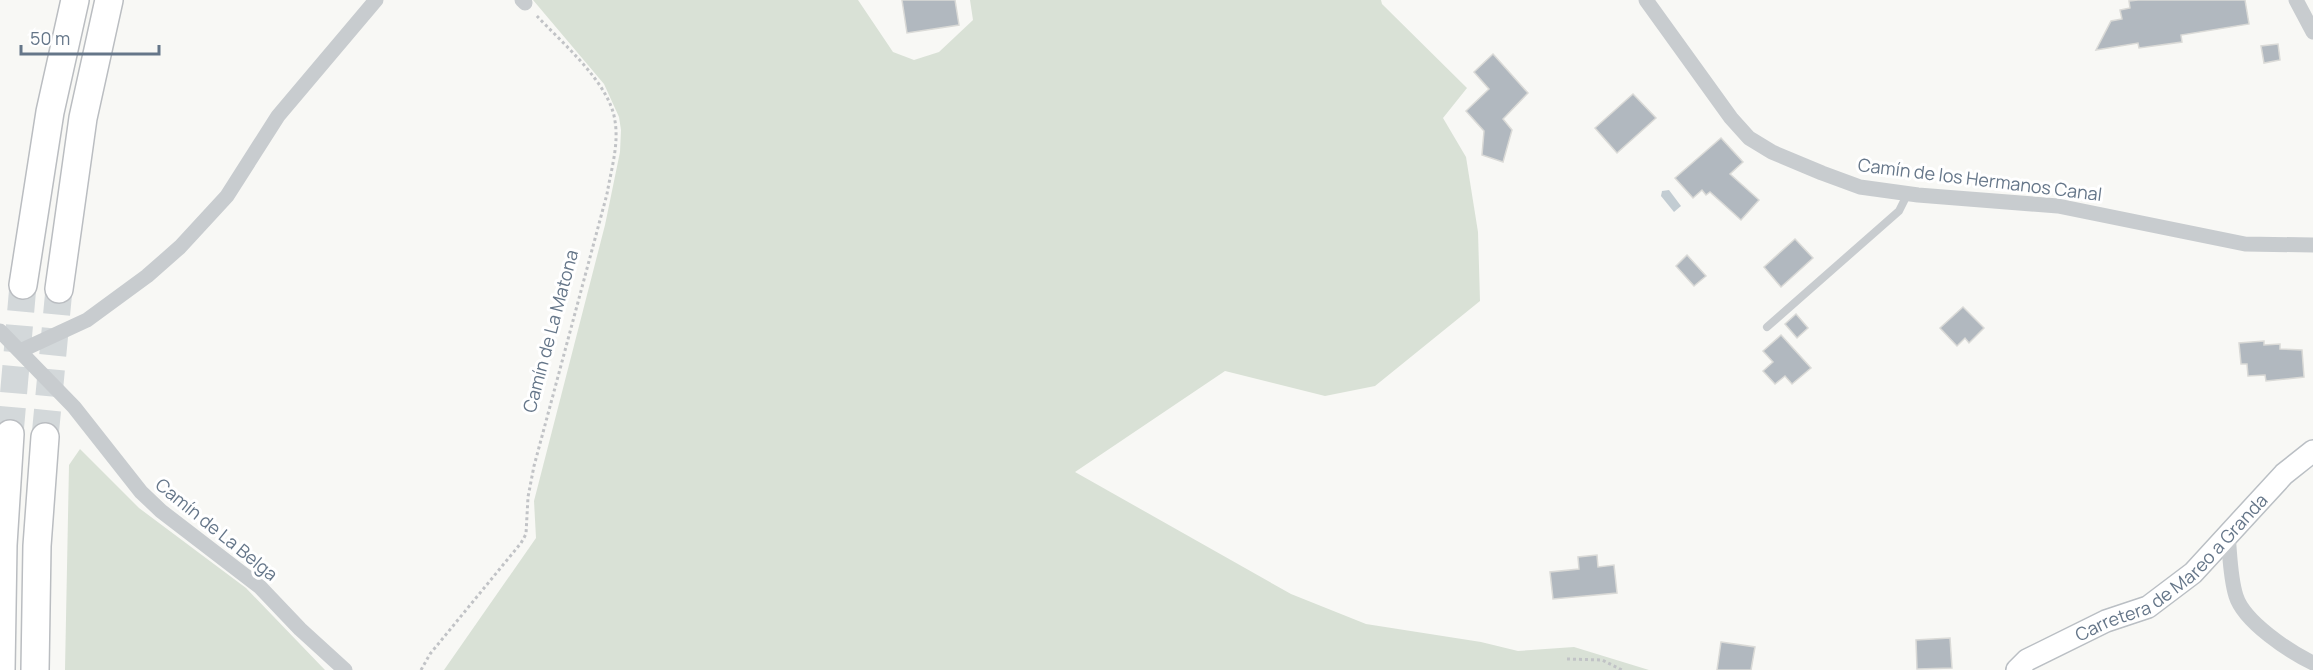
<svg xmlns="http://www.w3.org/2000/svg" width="2313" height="670" viewBox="0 0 2313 670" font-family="Manrope,sans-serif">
<rect width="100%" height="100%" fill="#f8f8f5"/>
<!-- green -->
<path fill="#d9e1d6" d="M533 0H858L893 52 914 60 939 52 973 20 970 0H1381L1382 4 1467 88 1443 118 1466 157 1478 232 1480 301 1375 386 1325 396 1225 371 1075 472 1291 594 1366 624 1481 642 1518 651 1574 647 1649 670H444L536 538 534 501 605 225 620 152 621 130 619 117 604 84Z
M80 449 139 508 246 588 325 670H65L69 465Z"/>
<!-- water -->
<path fill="#c2ccd2" d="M1669 190 1681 206 1674 212 1661 196 1662 191Z"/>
<!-- building -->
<path fill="#b1b8bf" stroke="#dadad7" stroke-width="1.5" d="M902 0H955L959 25 907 33Z
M2138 0H2245L2249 24 2181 35 2182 42 2139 48 2138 43 2096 50 2111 21 2122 19 2120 10 2130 8 2129 1Z
M2278 44 2280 60 2264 63 2261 46Z
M1493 54 1528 93 1503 119 1512 130 1503 162 1482 155 1484 131 1466 111 1489 89 1474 72Z
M1633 94 1656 118 1617 153 1595 128Z
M1721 138 1743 162 1730 174 1759 200 1741 220 1710 192 1706 195 1702 190 1693 198 1675 178Z
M1795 239 1813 258 1781 287 1764 267Z
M1687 255 1706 276 1694 286 1676 266Z
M1963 307 1984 328 1969 343 1965 338 1957 346 1940 328Z
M1796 314 1808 328 1797 338 1785 324Z
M1781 335 1811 368 1792 384 1785 376 1775 384 1763 371 1773 362 1763 351Z
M2264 341V345L2280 344V349L2302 350 2304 377 2266 381 2265 375 2248 376 2247 364H2241L2239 343Z
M1597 555 1598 567 1614 565 1617 593 1553 599 1550 572 1579 569 1578 557Z
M1950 638 1952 668 1917 669 1916 640Z
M1721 642 1755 647 1751 670H1717Z"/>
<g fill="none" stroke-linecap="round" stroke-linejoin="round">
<!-- highway-tunnel -->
<path stroke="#d3d8da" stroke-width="27" stroke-dasharray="27 14" stroke-linecap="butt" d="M10 434 23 285
M45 437 59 289"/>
<defs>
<g id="secondary">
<path id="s1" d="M2017 670 2027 660 2106 621 2148 607 2193 573 2284 474 2313 451"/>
</g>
<path id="highway" d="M23 285 50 112 75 0
M59 289 83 118 109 0
M1 670 3 545 10 434
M35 670 37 546 45 437"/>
</defs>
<!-- secondary casing -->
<use href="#secondary" stroke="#babfc4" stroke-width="24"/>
<!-- highway casing -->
<use href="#highway" stroke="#babdc1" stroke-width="30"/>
<!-- path -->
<path stroke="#c1c3c6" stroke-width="3" stroke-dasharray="3 3" stroke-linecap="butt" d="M1567 659 1602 660 1622 670
M421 670 430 654 521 543 526 534 528 497 534 466 607 194C611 170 619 145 615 121 610 83 561 42 536 15"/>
<!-- lane -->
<path stroke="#c8cccf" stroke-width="8" d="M1767 327 1899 211 1908 193"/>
<!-- street -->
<path stroke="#c8cccf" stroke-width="15" d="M522 0 525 3
M1646 0 1731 118 1749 138 1772 152 1822 173 1860 187 1918 195 2058 206 2245 244 2313 245
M2296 0 2313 32
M0 331 74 407 141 492 161 511 260 587 300 629 345 670
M20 351 87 320 147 276 180 247 227 196 278 116 376 0
M2228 535C2230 554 2230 577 2236 596 2244 622 2290 652 2313 663"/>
<!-- secondary -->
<use href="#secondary" stroke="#fff" stroke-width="21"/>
<!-- highway -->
<use href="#highway" stroke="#fff" stroke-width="27"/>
</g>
<g text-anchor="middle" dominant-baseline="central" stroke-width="6" stroke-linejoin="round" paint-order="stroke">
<!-- street labels -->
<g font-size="18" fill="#657689" stroke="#fff">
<text transform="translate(1980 179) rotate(7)">Camín de los Hermanos Canal</text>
<text transform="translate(550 331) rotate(-75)">Camín de La Matona</text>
<text transform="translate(217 529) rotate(39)">Camín de La Belga</text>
<text stroke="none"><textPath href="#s1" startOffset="188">Carretera de Mareo a Granda</textPath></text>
</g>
</g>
<!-- scale -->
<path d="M21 45v9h138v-9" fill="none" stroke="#657689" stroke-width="3"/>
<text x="30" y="45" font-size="18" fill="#657689" stroke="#ffffff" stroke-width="4.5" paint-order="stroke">50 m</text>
</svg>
